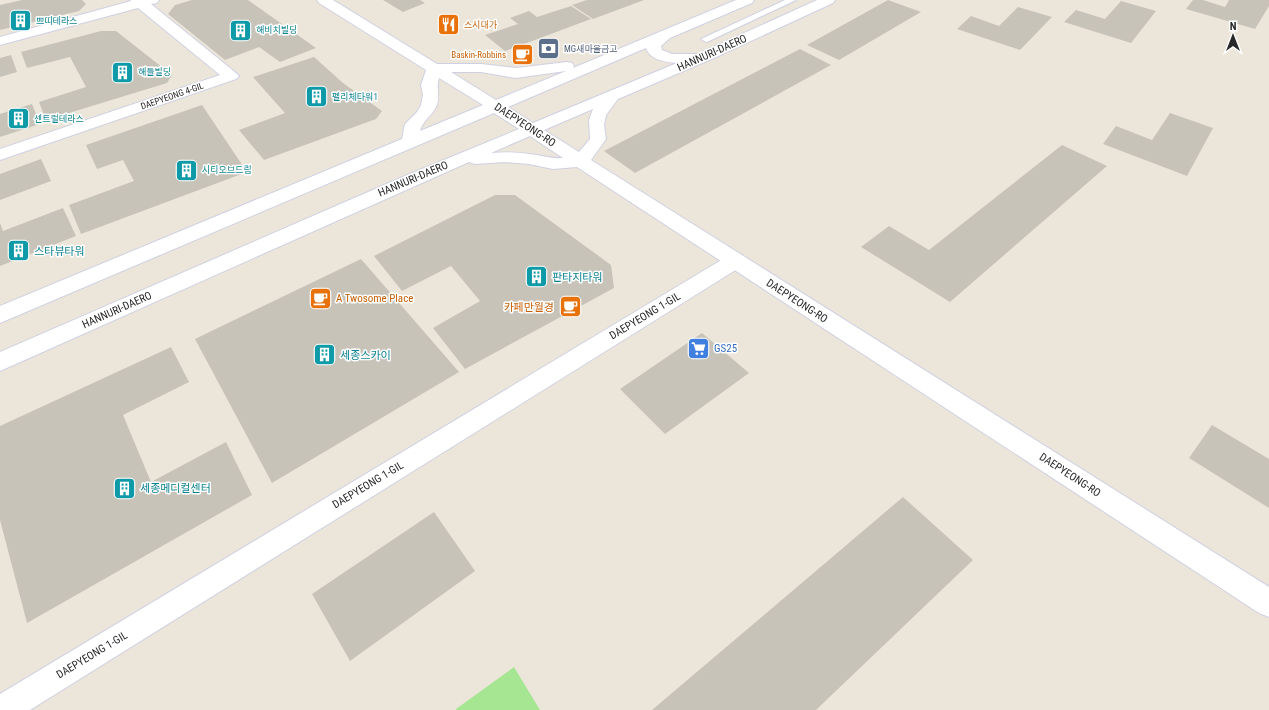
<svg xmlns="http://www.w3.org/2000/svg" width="1269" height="710" viewBox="0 0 1269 710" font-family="'Roboto Condensed','Noto Sans KR',sans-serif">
<rect width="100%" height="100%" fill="#ece6da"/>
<!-- green -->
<path fill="#a6e692" d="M514 667 540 710H456V709Z"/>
<!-- building -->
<path fill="#c7c3b9" d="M22 0H82L86 4 79 11 0 30V5Z
M192 0H248L316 48 280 62 259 47 225 60 168 14 175 5Z
M383 0H420L425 3 403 12Z
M587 0H644L593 19 572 5Z
M888 0 921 12 839 60 807 45Z
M1193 0H1203L1225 7 1229 0H1269V6L1255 29 1186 9Z
M1121 1 1156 11 1131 43 1064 22 1076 10 1105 19Z
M571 6 591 19 505 51 485 35 518 24 510 18 529 11 537 17Z
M1018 7 1052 17 1020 50 957 29 971 16 999 26Z
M101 31H116L172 75 167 83 46 120 39 102 86 87 70 57 27 68 21 52Z
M800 49 831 65 635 173 604 151Z
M11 55 17 72 0 77V58Z
M314 57 343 83 382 111 376 119 264 160 239 130 285 113 253 77Z
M32 104 40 124 0 137V114Z
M202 105 247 172 81 234 69 205 134 181 123 160 97 169 86 145Z
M1170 113 1213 128 1187 176 1103 144 1116 126 1152 140Z
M1062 145 1107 166 950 302 861 247 889 226 929 250Z
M41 159 51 181 0 200V174Z
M495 195H515L611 265 614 288 465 369 433 328 480 301 451 266 402 291 374 256Z
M63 208 76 236 0 266V223L3 231Z
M361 259 459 372 272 483 195 339Z
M702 333 749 373 665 434 620 389Z
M171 347 189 382 123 415 151 482 226 442 252 495 27 623 0 520V426Z
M1212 425 1269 459V508L1189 458Z
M903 497 973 560 816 710H652Z
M434 512 475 571 350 661 312 594Z"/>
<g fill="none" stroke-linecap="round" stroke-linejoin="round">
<defs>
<path id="lane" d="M785 0H796L709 41 706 42 701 39Z"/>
<path id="street" d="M130 0H159L157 3 151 4 236 73 239 76 236 79 0 160V149L220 75 138 8 0 45V37L131 1Z
M735 254 742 256 745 261 742 266 30 710H0V694L728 256Z"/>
<path id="secondary" d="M317 0H333L437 64H481L516 68 567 62 572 63 574 66 573 68 736 0H754L752 3 670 38 661 46 662 50 672 54H698L817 0H835L833 3 714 58 618 99 606 115 604 125 606 139 591 160 1269 587V617L1259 613 577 167 553 169 529 164 504 162 475 164 469 162 0 371V352L405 176 519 129 494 113 0 323V306L402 139 405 124 417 112 421 105 423 95 421 85 426 70 319 3ZM646 48C650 60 665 62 677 63L533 123 508 107ZM566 71 496 100 451 72H481L516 78ZM439 78 483 105 420 131C422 121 433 115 437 105 440 96 436 87 439 78ZM593 109 589 120 590 139 579 152 544 130ZM530 136 563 158C551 159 541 155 529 154 516 152 504 152 491 153Z"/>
</defs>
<!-- lane casing -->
<use href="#lane" stroke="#cfd0e3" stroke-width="2"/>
<!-- street casing -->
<use href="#street" stroke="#cfd0e3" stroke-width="2"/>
<!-- secondary casing -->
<use href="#secondary" stroke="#cfd0e3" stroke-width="2"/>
<!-- lane -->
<use href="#lane" fill="#fff" fill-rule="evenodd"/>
<!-- street -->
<use href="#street" fill="#fff" fill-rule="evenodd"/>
<!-- secondary -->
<use href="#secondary" fill="#fff" fill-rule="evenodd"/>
</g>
<!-- icons -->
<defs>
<symbol id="building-square" viewBox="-11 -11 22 22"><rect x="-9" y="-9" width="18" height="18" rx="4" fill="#0f9aa8" stroke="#fff"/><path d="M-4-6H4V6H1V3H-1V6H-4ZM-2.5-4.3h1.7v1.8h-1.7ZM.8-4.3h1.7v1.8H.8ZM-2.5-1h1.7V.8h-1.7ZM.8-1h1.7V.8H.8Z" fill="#fff"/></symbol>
<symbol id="restaurant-square" viewBox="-11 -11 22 22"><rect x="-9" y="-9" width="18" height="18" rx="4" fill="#e8710a" stroke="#fff"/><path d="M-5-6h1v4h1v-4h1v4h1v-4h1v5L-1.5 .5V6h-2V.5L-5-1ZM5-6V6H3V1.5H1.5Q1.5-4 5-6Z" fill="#fff"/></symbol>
<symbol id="bank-square" viewBox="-11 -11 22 22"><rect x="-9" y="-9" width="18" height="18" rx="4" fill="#5c6f8a" stroke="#fff"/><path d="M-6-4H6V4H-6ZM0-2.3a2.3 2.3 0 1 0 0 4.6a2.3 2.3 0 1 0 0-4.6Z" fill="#fff"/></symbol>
<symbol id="cafe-square" viewBox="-11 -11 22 22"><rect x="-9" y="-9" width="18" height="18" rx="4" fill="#e8710a" stroke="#fff"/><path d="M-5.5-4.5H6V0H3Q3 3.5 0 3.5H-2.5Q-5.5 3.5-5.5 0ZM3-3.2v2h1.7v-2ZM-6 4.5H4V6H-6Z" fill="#fff"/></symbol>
<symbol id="supermarket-square" viewBox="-11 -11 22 22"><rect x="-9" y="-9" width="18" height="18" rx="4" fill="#3f7fe0" stroke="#fff"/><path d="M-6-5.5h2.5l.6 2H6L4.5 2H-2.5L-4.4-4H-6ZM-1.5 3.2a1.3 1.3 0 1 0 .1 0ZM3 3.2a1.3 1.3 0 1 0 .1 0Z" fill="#fff"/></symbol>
</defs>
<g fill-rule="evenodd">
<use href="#building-square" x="8" y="8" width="25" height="25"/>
<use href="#restaurant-square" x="436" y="12" width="25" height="25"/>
<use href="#building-square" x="228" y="18" width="25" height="25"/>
<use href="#bank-square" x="536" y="36" width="25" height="25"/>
<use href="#cafe-square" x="510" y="42" width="25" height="25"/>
<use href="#building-square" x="110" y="60" width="25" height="25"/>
<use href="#building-square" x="304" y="84" width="25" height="25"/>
<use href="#building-square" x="6" y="106" width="25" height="25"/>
<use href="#building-square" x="174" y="158" width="25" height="25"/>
<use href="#building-square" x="6" y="238" width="25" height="25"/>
<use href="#building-square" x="524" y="264" width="25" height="25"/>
<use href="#cafe-square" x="308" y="286" width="25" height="25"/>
<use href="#cafe-square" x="558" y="294" width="25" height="25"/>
<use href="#supermarket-square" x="686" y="336" width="25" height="25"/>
<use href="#building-square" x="312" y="342" width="25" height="25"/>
<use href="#building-square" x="112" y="476" width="25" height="25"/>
</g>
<g text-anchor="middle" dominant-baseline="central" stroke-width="3" stroke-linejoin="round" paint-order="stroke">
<!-- far-culture labels -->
<g font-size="9" fill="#0d838f" stroke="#fff" text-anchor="start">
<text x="36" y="21">쁘띠테라스</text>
<text x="256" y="30">해비치빌딩</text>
<text x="138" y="72">해들빌딩</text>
<text x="332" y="97">펠리체타워1</text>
<text x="34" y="119">센트럴테라스</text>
<text x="202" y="170">시티오브드림</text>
</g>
<!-- far-food labels -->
<g font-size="9" fill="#c56008" stroke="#fff" text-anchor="start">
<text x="464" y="25">스시대가</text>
<text x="506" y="55" text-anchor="end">Baskin-Robbins</text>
</g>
<!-- far-service labels -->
<g font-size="9" fill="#4e5e75" stroke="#fff" text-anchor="start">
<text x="564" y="49">MG새마을금고</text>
</g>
<!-- far-street labels -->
<g font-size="9" fill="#292929" stroke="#fff">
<text transform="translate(172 96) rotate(-19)">DAEPYEONG 4-GIL</text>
</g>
<!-- street labels -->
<g font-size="11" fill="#292929" stroke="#fff">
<text transform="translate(712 53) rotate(-24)">HANNURI-DAERO</text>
<text transform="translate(525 125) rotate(33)">DAEPYEONG-RO</text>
<text transform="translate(413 179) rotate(-23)">HANNURI-DAERO</text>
<text transform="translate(797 301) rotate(33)">DAEPYEONG-RO</text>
<text transform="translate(117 310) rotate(-24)">HANNURI-DAERO</text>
<text transform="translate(645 316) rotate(-31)">DAEPYEONG 1-GIL</text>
<text transform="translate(1070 475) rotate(33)">DAEPYEONG-RO</text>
<text transform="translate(368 485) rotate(-31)">DAEPYEONG 1-GIL</text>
<text transform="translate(92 655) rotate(-31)">DAEPYEONG 1-GIL</text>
</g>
<!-- culture labels -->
<g font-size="11" fill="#0d838f" stroke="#fff" text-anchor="start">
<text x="34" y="251">스타뷰타워</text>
<text x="552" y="277">판타지타워</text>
<text x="340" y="355">세종스카이</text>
<text x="140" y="488">세종메디컬센터</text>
</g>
<!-- food labels -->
<g font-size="11" fill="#c56008" stroke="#fff" text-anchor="start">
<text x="336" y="298">A Twosome Place</text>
<text x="554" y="307" text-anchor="end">카페만월경</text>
</g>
<!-- shop labels -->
<g font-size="11" fill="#366cbe" stroke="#fff" text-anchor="start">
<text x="714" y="348">GS25</text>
</g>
</g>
<!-- north arrow -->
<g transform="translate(1233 36)" stroke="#ffffff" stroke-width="3" paint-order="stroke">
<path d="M0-3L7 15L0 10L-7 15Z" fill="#292929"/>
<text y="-6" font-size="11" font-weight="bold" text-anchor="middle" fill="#292929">N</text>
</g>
</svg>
